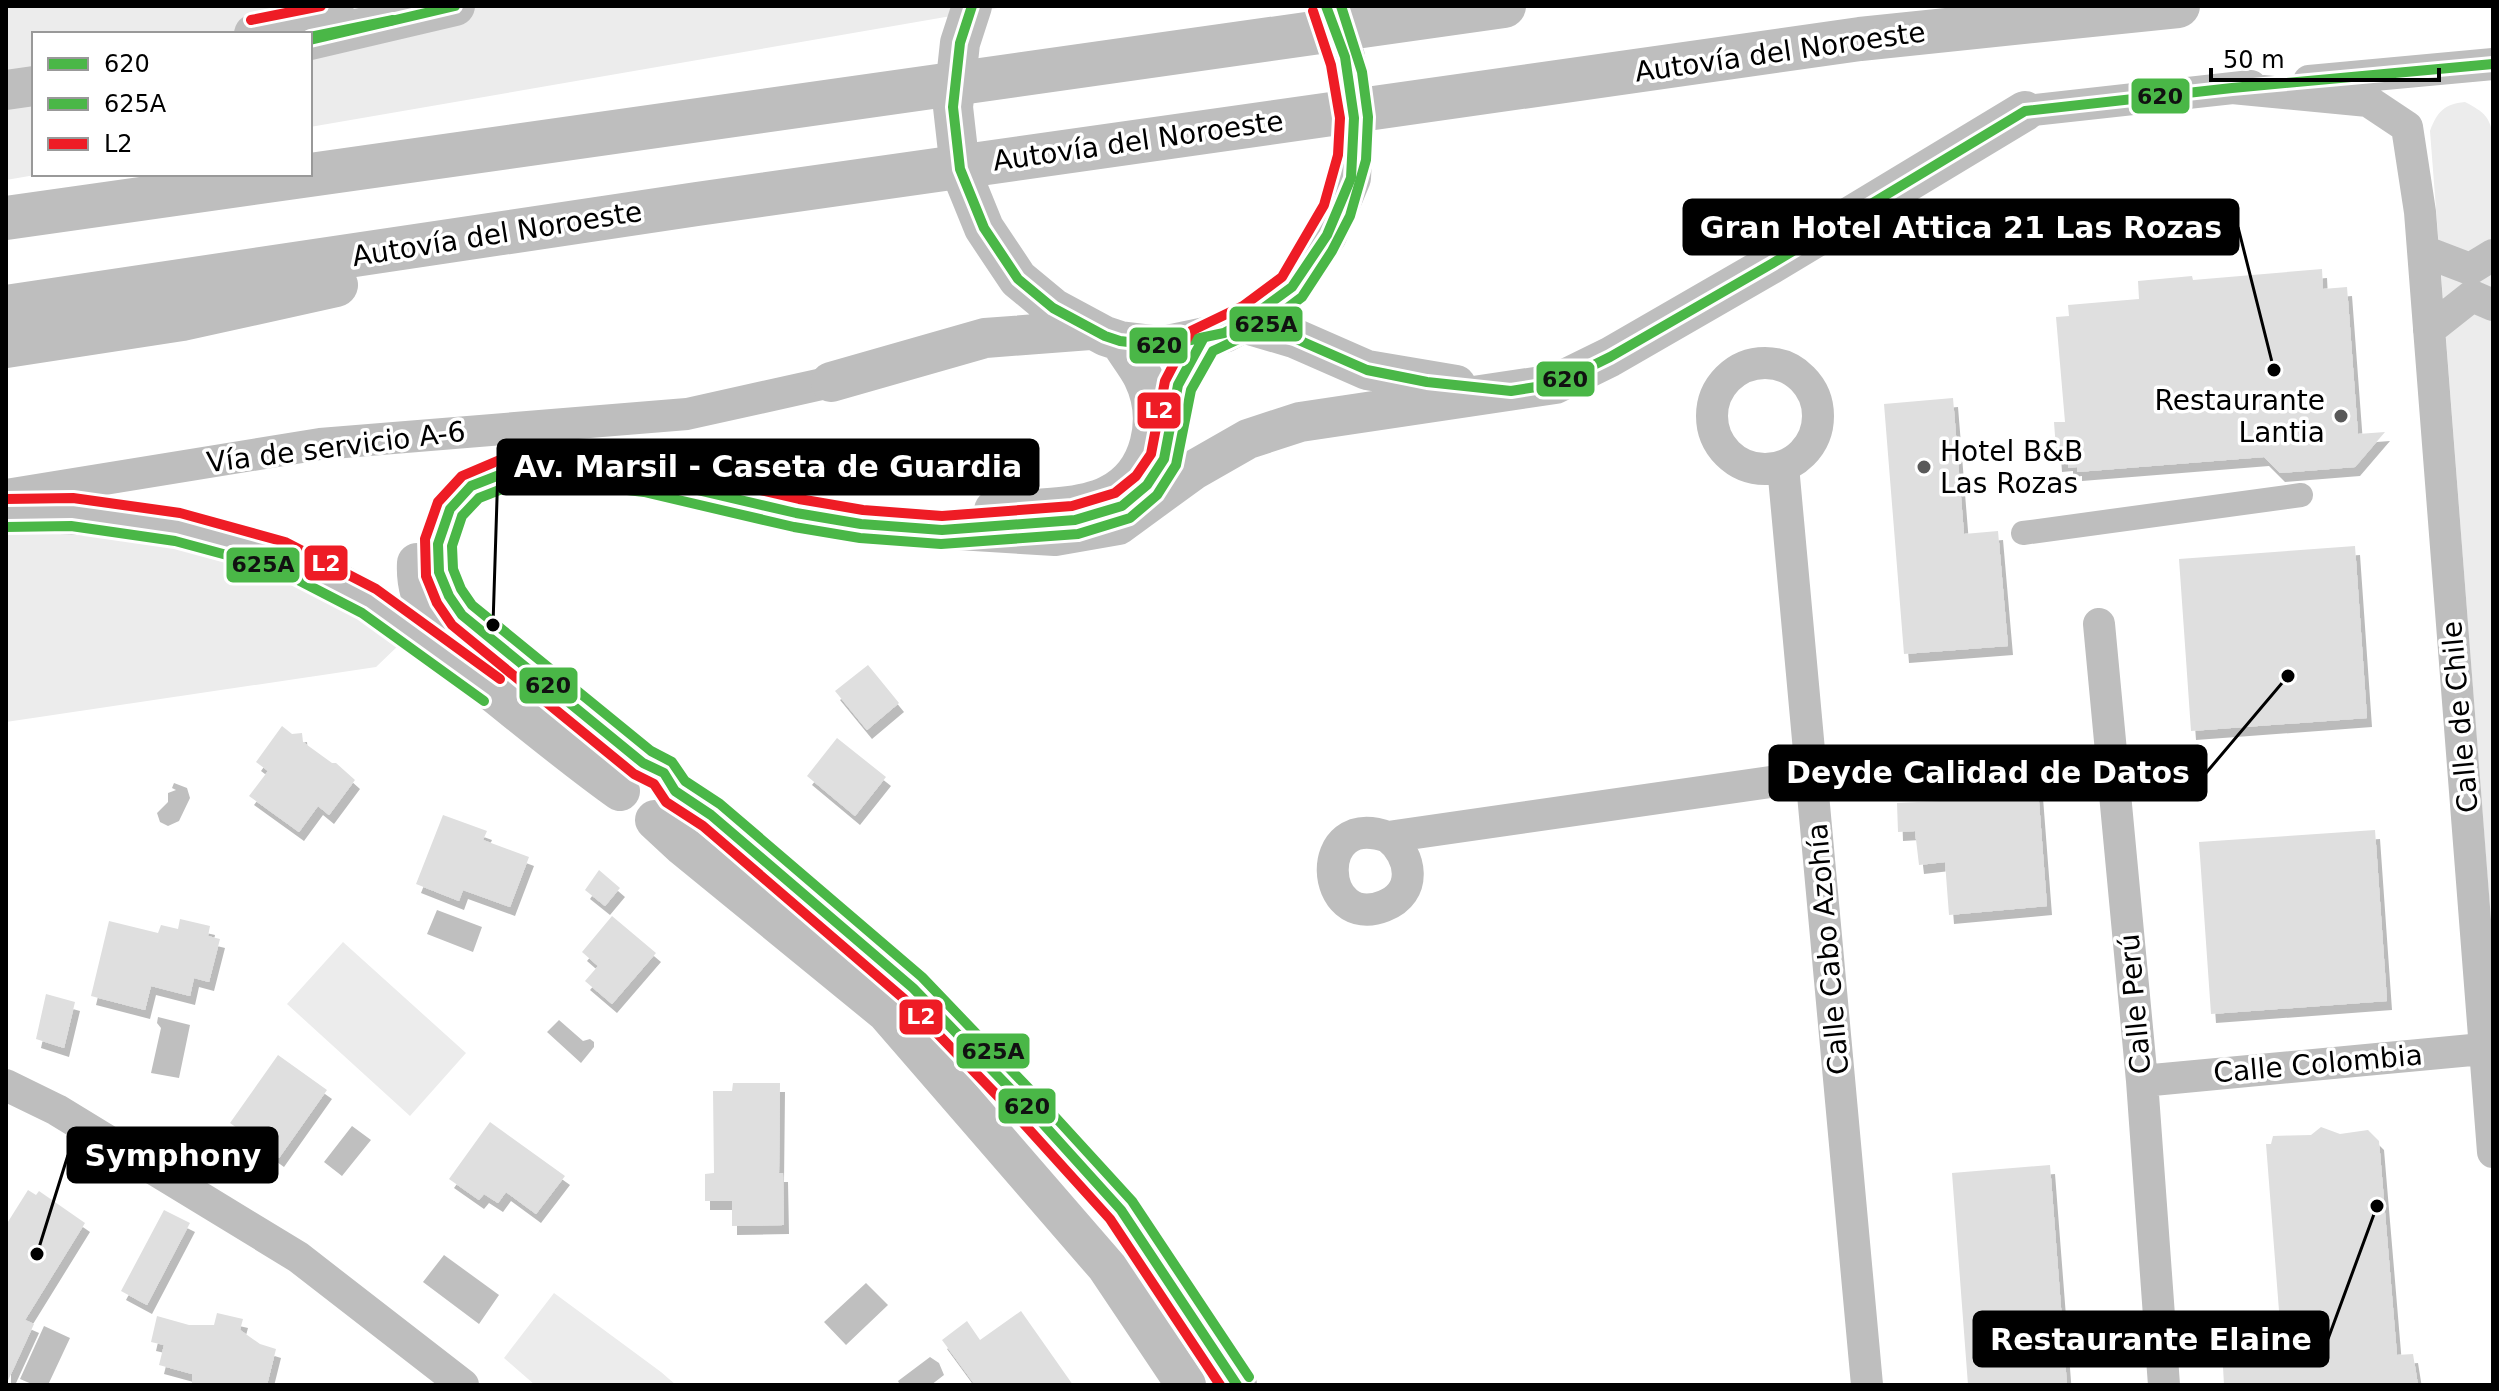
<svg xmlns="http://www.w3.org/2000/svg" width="2499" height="1391" viewBox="0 0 2499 1391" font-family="'DejaVu Sans',sans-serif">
<defs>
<filter id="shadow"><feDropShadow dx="5" dy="9" stdDeviation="0" flood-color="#0004"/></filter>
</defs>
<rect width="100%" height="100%" fill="#fff"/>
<!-- green -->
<path fill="#ececec" d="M6 6H1009L310 127V34H34V174H41L6 180Z
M2465 102C2484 112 2491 117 2493 139V948L2430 131C2437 112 2444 104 2465 102Z
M6 527 214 545 330 594 401 643 376 667 6 722Z
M343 942 466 1053 410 1116 287 1004Z
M554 1293 661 1372 676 1385H535L504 1358Z"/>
<!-- water -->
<path fill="#bfbfbf" d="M174 783 187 788 190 798 179 821 168 826 160 822 157 813 168 802V793L176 790 172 788Z
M437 910 482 927 473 952 427 934Z
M158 1017 190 1025 179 1078 151 1073 161 1028 157 1023Z
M559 1020 583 1041 590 1039 594 1042V1047L581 1063 547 1032Z
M352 1126 371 1140 342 1176 324 1162Z
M444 1255 499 1295 479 1324 423 1282Z
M866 1283 888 1305 846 1345 824 1322Z
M44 1326 70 1338 48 1385H34L20 1379Z
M930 1357 939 1363 944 1375 931 1385H900L898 1381Z"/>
<!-- building -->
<path fill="#dfdfdf" filter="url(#shadow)" d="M2322 269 2323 289 2347 287 2358 434 2385 432 2355 467 2280 473 2264 457 2077 472V467L2068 468V462L2057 463 2054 422H2065L2056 317 2069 316 2068 305 2139 299 2138 281 2192 276 2193 280Z
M1953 398 1964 534 1998 531 2008 646 1904 654 1884 404Z
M2355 546 2367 718 2191 731 2179 559Z
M868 665 899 703 867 730 835 691Z
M282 726 292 734 302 733 303 742 332 763H336L355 780 329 815 318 806 299 832 249 796 268 771 256 762Z
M837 738 886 777 855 816 807 776Z
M2037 776 2047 906 1949 915 1945 862 1919 865 1915 831 1898 832 1897 803 1940 801 1938 783Z
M443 815 487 831 483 840 529 857 510 907 463 890 459 901 416 884Z
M2375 830 2387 1001 2211 1014 2199 842Z
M599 870 620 888 605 906 585 890Z
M612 916 656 953 612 1004 585 981 598 966 582 952Z
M180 919 210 926 208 936 220 939 209 982 194 978 190 996 151 986 145 1010 91 996 109 921 158 933 161 925 178 929Z
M46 994 75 1002 64 1048 36 1039Z
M278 1055 327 1090 279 1158 230 1123Z
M733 1083H780L779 1173H783L784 1225 732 1226V1201H705V1174L714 1173 713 1091H732Z
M490 1122 565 1176 536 1214 506 1192 498 1203 484 1194 479 1200 449 1179Z
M2321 1127 2340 1134 2368 1130 2379 1141 2397 1355 2413 1354 2418 1385H2224L2223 1367 2283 1362 2266 1144H2271L2273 1136 2311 1135Z
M2050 1165 2067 1385H1968L1952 1173Z
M28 1190 36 1195 39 1191 85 1223 25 1320 34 1324 6 1385V1225Z
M164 1210 190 1223 147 1305 121 1291Z
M1021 1311 1073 1385H975L942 1340 967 1321 980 1340Z
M217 1313 243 1319 240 1330 260 1344 276 1349 267 1385H192V1374L159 1365 164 1345 151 1342 157 1316 189 1325H214Z"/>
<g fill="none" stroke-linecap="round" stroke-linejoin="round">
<!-- pedestrian -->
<path stroke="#bebebe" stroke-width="24" d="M2023 533 2301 495"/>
<!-- minor -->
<path stroke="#bebebe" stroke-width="32" d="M2309 81 2493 64
M2232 88 2368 101 2407 127 2420 212 2493 1152
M2025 111 2251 86
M2423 251 2470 269 2493 255
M2429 330 2472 296 2493 305
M1712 416a53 53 0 1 1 106 0a53 53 0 1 1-106 0Z
M1783 466 1867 1385
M6 495 320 444 687 414 831 382
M2099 624 2142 1081 2164 1385
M1388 837C1412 855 1418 893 1384 906 1319 932 1311 809 1388 837L1812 776
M2142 1081 2493 1048
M6 1085 57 1110 298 1257 463 1385"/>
<!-- tertiary -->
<path stroke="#bebebe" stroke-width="40" d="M972 6 960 43 953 107 960 169 984 228 1018 279 1053 308 1105 336 1120 341 1162 346 1224 333 1243 323 1292 287 1327 235 1351 178 1354 118 1345 57 1326 6
M254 34 336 18
M310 40 455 6
M6 90 34 86
M1243 323 1294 338 1367 370 1456 385
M831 382 985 338 1090 330
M1166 446 1178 385 1203 339
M994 510C1027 509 1080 510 1109 495 1152 474 1163 418 1143 377 1137 365 1127 353 1120 341
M6 513C87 512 156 520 234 542 249 546 266 549 281 555 408 608 509 712 620 791
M417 563C414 613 452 647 481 682
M643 763 485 635 462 615 449 596 439 572 438 544 450 509 471 486 512 470 570 469 646 478 796 513 861 524 1055 536 1118 525 1192 471 1248 439 1300 422 1555 384 1610 357 1773 263 2025 111
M675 791 711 815 913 988 1026 1105 1121 1210 1237 1385
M655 820 683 846 886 1012 1107 1267 1186 1385"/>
<!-- motorway -->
<path stroke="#bebebe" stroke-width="44" d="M6 218 1504 6
M6 307 697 204 1860 39 2178 6
M6 346 182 319 336 285"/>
<defs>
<path id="bus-1" d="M972 6 960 43 953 107 960 169 984 228 1018 279 1053 308 1105 336 1120 341 1162 346 1224 333 1243 323 1292 287 1327 235 1351 178 1354 118 1345 57 1326 6
M310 40 455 6
M1243 323 1294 338 1367 370 1427 382 1511 391 1555 384 1610 357 1773 263 2025 111 2232 88 2493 64
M1203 339 1178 385 1164 459 1147 485 1122 506 1075 520 942 530 861 524 796 513 646 478 570 469 512 470 471 486 450 509 438 544 439 572 449 596 462 615 643 763 664 773 675 791 711 815 913 988 1026 1105 1121 1210 1237 1385"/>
<path id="bus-2" d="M310 37 393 20
M6 527 71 526 175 541 275 568 362 613 484 701
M1249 1377 1132 1201 1036 1096 922 977 720 804 685 781 672 762 651 751 472 605 461 589 453 569 452 546 462 516 479 498 515 484 569 483 644 492 794 527 860 538 941 544 1078 534 1130 518 1157 495 1176 465 1191 390 1213 351 1258 330 1302 297 1332 251 1350 216 1366 160 1368 117 1362 72 1341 6"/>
<path id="bus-3" d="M251 20 321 6
M6 499 73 498 180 513 285 542 376 589 500 679
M1220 1385 1110 1219 1016 1115 903 998 703 826 666 802 654 784 634 774 452 625 437 603 426 576 425 539 438 502 462 476 509 456 572 455 648 464 799 499 863 510 942 516 1072 506 1115 493 1136 476 1151 454 1165 381 1191 331 1243 306 1282 277 1324 205 1338 155 1340 118 1331 65 1313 11"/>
</defs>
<!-- bus-1 casing -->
<use href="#bus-1" stroke="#fff" stroke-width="16"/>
<!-- bus-2 casing -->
<use href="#bus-2" stroke="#fff" stroke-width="16"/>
<!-- bus-3 casing -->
<use href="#bus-3" stroke="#fff" stroke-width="16"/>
<!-- bus-1 -->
<use href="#bus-1" stroke="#4ab747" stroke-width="10"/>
<!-- bus-2 -->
<use href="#bus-2" stroke="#4ab747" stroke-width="10"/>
<!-- bus-3 -->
<use href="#bus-3" stroke="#ee1c25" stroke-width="10"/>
</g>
<!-- markers -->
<g fill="#595959" stroke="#fff" stroke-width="3">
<circle cx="2341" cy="416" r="8"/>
<circle cx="1924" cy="467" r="8"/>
</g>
<g text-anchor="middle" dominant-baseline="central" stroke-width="7" stroke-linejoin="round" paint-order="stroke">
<!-- street labels -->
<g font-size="28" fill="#000" stroke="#fff">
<text transform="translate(1780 52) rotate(-8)">Autovía del Noroeste</text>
<text transform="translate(1138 141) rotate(-8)">Autovía del Noroeste</text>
<text transform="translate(497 234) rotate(-9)">Autovía del Noroeste</text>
<text transform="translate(336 447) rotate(-7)">Vía de servicio A-6</text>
<text transform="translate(2460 717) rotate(-95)">Calle de Chile</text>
<text transform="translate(1828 949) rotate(-95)">Calle Cabo Azohía</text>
<text transform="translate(2135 1004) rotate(-95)">Calle Perú</text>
<text transform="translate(2318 1064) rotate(-5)">Calle Colombia</text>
</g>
<!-- poi labels -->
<g font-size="28" fill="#000" stroke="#fff" text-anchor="end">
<text x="2325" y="400">Restaurante<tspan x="2325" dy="32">Lantia</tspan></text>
<text x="1940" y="451" text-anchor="start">Hotel B&amp;B<tspan x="1940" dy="32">Las Rozas</tspan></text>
</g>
</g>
<!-- callouts -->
<path fill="none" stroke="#000" stroke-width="3" d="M2274 370L2238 227M493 625L498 467M2288 676L2206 773M37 1254L68 1155M2377 1206L2328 1339"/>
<g fill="#000" stroke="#fff" stroke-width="3">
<circle cx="2274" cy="370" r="8"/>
<circle cx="493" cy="625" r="8"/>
<circle cx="2288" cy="676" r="8"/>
<circle cx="37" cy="1254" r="8"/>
<circle cx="2377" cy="1206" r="8"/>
</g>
<g fill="#000" stroke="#000" stroke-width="3">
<rect x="1684" y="200" width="554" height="54" rx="8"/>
<rect x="498" y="440" width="540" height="54" rx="8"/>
<rect x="1770" y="746" width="436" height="54" rx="8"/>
<rect x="68" y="1128" width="209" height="54" rx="8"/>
<rect x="1974" y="1312" width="354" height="54" rx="8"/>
</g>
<g font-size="30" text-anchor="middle" font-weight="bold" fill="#fff">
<text x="1961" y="238">Gran Hotel Attica 21 Las Rozas</text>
<text x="768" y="477">Av. Marsil - Caseta de Guardia</text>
<text x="1988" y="783">Deyde Calidad de Datos</text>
<text x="173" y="1166">Symphony</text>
<text x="2151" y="1350">Restaurante Elaine</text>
</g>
<g stroke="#fff" stroke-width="3">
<rect x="2130" y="77" width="61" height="38" rx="8" fill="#4ab747"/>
<rect x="1228" y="305" width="76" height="38" rx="8" fill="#4ab747"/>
<rect x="1128" y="326" width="61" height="39" rx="8" fill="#4ab747"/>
<rect x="1535" y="360" width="61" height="38" rx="8" fill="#4ab747"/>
<rect x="1136" y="391" width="46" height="39" rx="8" fill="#ee1c25"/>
<rect x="303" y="544" width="46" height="38" rx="8" fill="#ee1c25"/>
<rect x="225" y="546" width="76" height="38" rx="8" fill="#4ab747"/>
<rect x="518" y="666" width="61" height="39" rx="8" fill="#4ab747"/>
<rect x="898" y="998" width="46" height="38" rx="8" fill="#ee1c25"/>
<rect x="955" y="1032" width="76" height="38" rx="8" fill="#4ab747"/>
<rect x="997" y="1087" width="60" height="38" rx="8" fill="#4ab747"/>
</g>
<g font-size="22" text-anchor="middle" font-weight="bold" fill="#fff">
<text x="1159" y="418">L2</text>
<text x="326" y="571">L2</text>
<text x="921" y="1024">L2</text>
</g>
<g font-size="22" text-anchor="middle" font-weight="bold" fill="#111">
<text x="2160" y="104">620</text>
<text x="1266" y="332">625A</text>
<text x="1159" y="353">620</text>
<text x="1565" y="387">620</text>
<text x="263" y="572">625A</text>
<text x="548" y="693">620</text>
<text x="993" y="1059">625A</text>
<text x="1027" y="1114">620</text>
</g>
<!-- border -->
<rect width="2499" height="1391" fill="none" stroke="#000000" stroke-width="16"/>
<!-- legend -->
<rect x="32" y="32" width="280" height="144" fill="#ffffff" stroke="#999999" stroke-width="2"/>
<rect x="48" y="58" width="40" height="12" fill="#4ab747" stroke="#999999" stroke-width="2"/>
<text x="104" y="72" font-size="24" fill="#000000">620</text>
<rect x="48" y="98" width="40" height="12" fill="#4ab747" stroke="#999999" stroke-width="2"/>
<text x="104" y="112" font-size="24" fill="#000000">625A</text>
<rect x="48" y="138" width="40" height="12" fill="#ee1c25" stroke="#999999" stroke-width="2"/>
<text x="104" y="152" font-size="24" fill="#000000">L2</text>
<!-- scale -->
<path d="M2211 68v12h228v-12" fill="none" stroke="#000000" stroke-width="4"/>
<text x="2223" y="68" font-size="24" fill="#000000" stroke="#ffffff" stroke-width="6" paint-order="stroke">50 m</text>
</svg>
